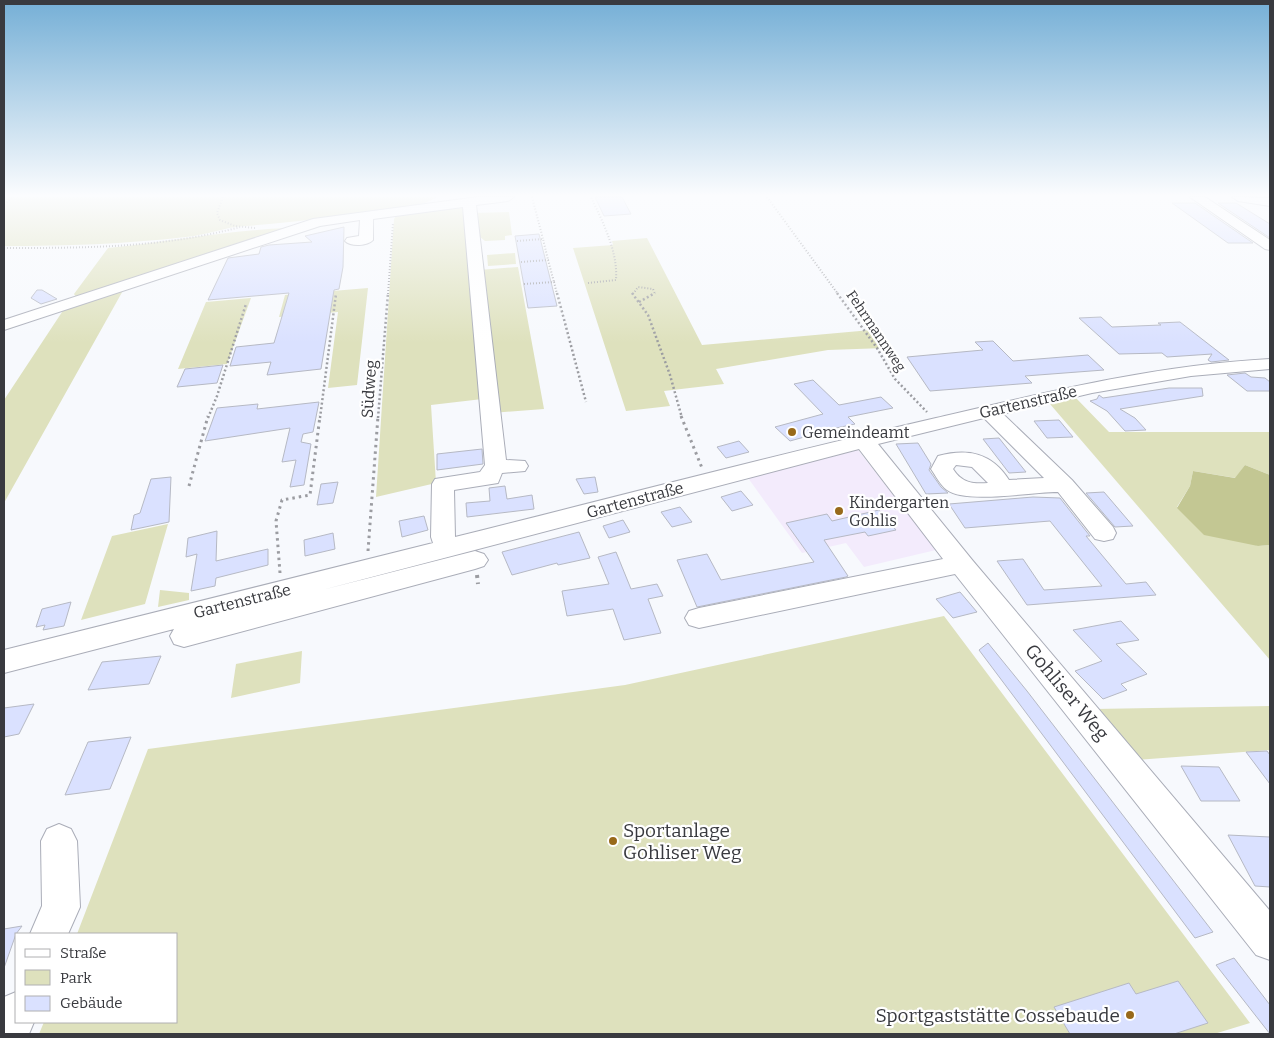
<svg xmlns="http://www.w3.org/2000/svg" width="1274" height="1038" viewBox="0 0 1274 1038" font-family="Bitter,serif">
<rect width="100%" height="100%" fill="#f7f9fd"/>
<!-- education -->
<path fill="#f3ebfc" d="M858 450 936 550 864 567 846 543 802 553 748 478Z"/>
<!-- green -->
<path fill="#dee1bd" d="M4 197H437C420 208 394 209 374 211 331 217 289 223 245 226 225 227 207 235 186 237 125 244 65 246 4 246Z
M467 204 473 213 509 212 512 235 505 236V240L485 241 480 237 475 238 479 270 518 267 544 409 492 413 491 398 431 405 436 483 376 497 394 219 398 213Z
M289 228 76 297 74 294 108 248C168 242 228 230 289 228Z
M647 238 702 345 871 330 885 348 828 350 716 369 724 384 664 391 670 406 626 411 573 248 613 245 612 241Z
M515 253 516 264 488 266 487 255Z
M125 287 4 503V400L66 306Z
M368 288 357 385 328 388 338 312 279 317 285 295Z
M251 298 227 364 178 369 206 302Z
M1075 397 1109 432H1270V475L1245 465 1236 478 1193 471 1190 486 1177 507 1258 546 1270 545V660L1050 404Z
M168 524 145 604 81 620 112 536Z
M160 590 189 593V600L158 607Z
M944 616 1250 1023 1214 1034H39L44 1022H176V934H77L148 749 625 685Z
M302 651 300 683 231 698 236 664Z
M1270 706V750L1136 760 1094 709Z"/>
<!-- forest -->
<path fill="#c3c793" d="M1245 465 1270 475V545L1258 546 1204 535 1177 508 1190 486 1193 471 1235 478Z"/>
<!-- building -->
<path fill="#dae1ff" stroke="#b6b9c4" d="M595 197H622L631 214 604 216Z
M1172 203H1195L1253 243H1228Z
M1218 203H1236L1270 224V238Z
M344 227 343 267 339 289 334 290 321 369 267 375 271 362 230 366 236 347 274 343 289 293 208 300 228 258 259 254 261 247 269 245 312 242 305 236Z
M539 234 557 306 528 308 515 236Z
M37 290H42L57 299 41 304 31 298Z
M1101 317 1112 327 1161 325 1158 323 1180 322 1229 360 1211 362 1208 360 1212 354 1167 357 1162 353 1119 354 1079 318Z
M993 341 1013 361 1088 355 1104 370 1025 376 1032 383 930 391 907 357 983 350 975 342Z
M223 365 217 383 177 387 185 369Z
M1245 373 1251 377 1265 378 1270 382V391H1247L1227 375Z
M813 380 839 405 881 397 893 408 848 417 855 424 813 433 815 434 790 441 775 427 823 414 794 384Z
M1169 388H1202L1203 396 1120 409 1135 418 1146 430 1125 431 1107 411 1090 401 1097 399 1099 395 1103 398Z
M319 402 313 432 303 434 301 442 311 444 304 485 290 487 296 460 282 462 290 428 205 441 217 408 258 404 257 409Z
M1059 420 1073 437 1047 438 1034 421Z
M999 438 1026 472 1009 473 983 439Z
M739 441 749 452 726 458 717 447Z
M918 443 931 464 929 470 941 487 948 493 926 494 896 444Z
M482 449 483 464 437 470V454Z
M171 477 169 522 131 530 134 515 140 513 151 479Z
M595 477 598 492 584 494 576 479Z
M338 482 333 503 317 505 321 484Z
M505 486 507 499 532 495 534 509 467 517 466 503 490 501 489 488Z
M741 491 753 505 732 511 721 497Z
M1104 492 1133 526 1115 527 1086 493Z
M1033 497 1060 498 1090 536H1086L1126 584 1146 582 1156 595 1027 605 997 561 1023 559 1044 590 1102 586 1050 521 965 528 949 504Z
M680 507 692 522 672 527 661 512Z
M879 510 896 530 868 536 865 532 824 540 848 576 846 577 697 607 677 560 707 554 721 580 814 562 786 523 827 514 832 521Z
M424 516 428 530 402 537 399 521Z
M623 520 630 532 609 538 603 526Z
M217 531 216 561 268 549V565L216 578 215 586 191 591 197 554 186 557 188 538Z
M579 532 590 558 558 565 557 563 512 575 502 552Z
M333 533 335 549 305 556 304 540Z
M616 552 631 589 657 584 663 596 648 599 661 633 624 640 613 609 567 616 562 591 609 584 598 557Z
M960 592 977 612 953 618 936 599Z
M71 602 64 626 43 630 45 625 36 627 42 609Z
M1121 621 1139 640 1116 644 1147 674 1121 684 1127 690 1103 699 1075 671 1102 661 1073 630Z
M988 643 1027 691 1213 932 1195 938 979 650Z
M161 656 149 684 88 690 102 662Z
M34 704 19 734 4 737V708Z
M131 737 110 789 65 795 88 742Z
M1267 751 1270 755V784L1246 752Z
M1181 766 1219 767 1240 801H1201Z
M1228 835 1270 837V887L1255 886Z
M22 926 16 934 4 968V929Z
M1234 958 1270 1005V1034L1216 965Z
M1178 981 1208 1023 1174 1034H1070L1054 1007 1129 983 1136 994Z"/>
<g fill="none" stroke-linecap="round" stroke-linejoin="round">
<defs>
<path id="minor" d="M478 197H514L508 201 476 205 506 460 525 461 528 466 525 471 502 473 498 483 454 490 455 537C616 497 775 455 936 418 1047 392 1156 365 1270 359V369L1191 376 1092 393 1003 414 1072 480 1113 527 1116 533 1113 539 1104 541 1095 539 1058 492C1032 492 966 504 947 490 940 485 936 476 931 469L938 456C968 448 992 453 1009 480L1044 478 984 418 878 444 973 561 1270 911V960L1256 955 955 574 699 628 689 625 685 618 689 611 699 608 943 559 859 449 322 590 475 551 484 554 488 560 484 566 475 569 184 647 174 644 170 636 174 629 4 673V650L433 543 431 537 432 484 435 479 480 472 485 465 463 207 373 219V240C367 246 351 247 345 241L347 238 359 236 360 220 320 226 4 330V320L313 219ZM956 465 972 467 988 483C972 484 962 483 953 469Z
M1190 197H1205L1270 240V250L1265 249Z
M1232 197 1270 198V206L1238 201Z
M59 824 71 829 77 841 80 907 68 934H30L42 906 41 841 47 829Z
M16 992V1022H34L29 1034H4V997Z"/>
</defs>
<!-- minor casing -->
<use href="#minor" stroke="#aaadb8" stroke-width="2"/>
<!-- path-far3 -->
<path stroke="#9b9ca1" stroke-width="2" stroke-dasharray="1 2" stroke-linecap="butt" d="M223 197 217 213 220 220 235 226 255 228
M532 197 543 239
M767 197 838 294
M4 204 14 197
M517 241 543 239 548 260
M4 248C84 248 163 248 240 227
M521 262 548 260 554 282
M588 283 616 280C618 251 603 223 591 197
M524 284 554 282 557 294
M388 294 393 223
M633 294 638 287 653 289 655 294"/>
<!-- path-far2 -->
<path stroke="#9b9ca1" stroke-width="2.5" stroke-dasharray="2 2.5" stroke-linecap="butt" d="M557 293 586 402
M632 293 648 315 670 375 682 418
M837 293 877 348 895 379 927 412
M639 302 655 293
M208 418 217 396 246 304
M320 418 336 294
M378 418 388 293"/>
<!-- path-far1 -->
<path stroke="#9b9ca1" stroke-width="3" stroke-dasharray="2.5 4" stroke-linecap="butt" d="M681 416 702 468
M189 486 208 416
M368 551 378 416
M280 573 276 521 282 500 310 495 320 416"/>
<!-- path -->
<path stroke="#9b9ca1" stroke-width="4" stroke-dasharray="3 4.5" stroke-linecap="butt" d="M477 575 478 584"/>
<!-- minor -->
<use href="#minor" fill="#fff" fill-rule="evenodd"/>
</g>
<!-- sky -->
<linearGradient id="sky" x2="0" y2="1"><stop stop-color="#75afd6"/><stop offset="0.57" stop-color="#fbfcfe"/><stop offset="1" stop-color="#fbfcfe" stop-opacity="0"/></linearGradient>
<rect width="1274" height="343" fill="url(#sky)"/>
<!-- markers -->
<g fill="#98691a" stroke="#fff" stroke-width="2">
<circle cx="792" cy="432" r="5"/>
<circle cx="839" cy="511" r="5"/>
<circle cx="613" cy="841" r="5"/>
<circle cx="1130" cy="1015" r="5"/>
</g>
<g text-anchor="middle" dominant-baseline="central" stroke-width="4.5" stroke-linejoin="round" paint-order="stroke">
<!-- far-street labels -->
<g font-size="14" fill="#393a3f" stroke="#fff">
<text transform="translate(876 331) rotate(56)">Fehrmannweg</text>
</g>
<!-- street labels -->
<g font-size="16" fill="#393a3f" stroke="#fff">
<text transform="translate(369 389) rotate(-86)">Südweg</text>
<text transform="translate(1028 402) rotate(-13)">Gartenstraße</text>
<text transform="translate(635 500) rotate(-15)">Gartenstraße</text>
<text transform="translate(242 601) rotate(-14)">Gartenstraße</text>
</g>
<!-- poi labels -->
<g font-size="16" fill="#393a3f" stroke="#fff" text-anchor="start">
<text x="802" y="432">Gemeindeamt</text>
<text x="849" y="502">Kindergarten<tspan x="849" dy="18">Gohlis</tspan></text>
</g>
<!-- near-street labels -->
<g font-size="19" fill="#393a3f" stroke="#fff">
<text transform="translate(1067 692) rotate(50)">Gohliser Weg</text>
</g>
<!-- near-poi labels -->
<g font-size="19" fill="#393a3f" stroke="#fff" text-anchor="start">
<text x="623" y="830">Sportanlage<tspan x="623" dy="22">Gohliser Weg</tspan></text>
<text x="1120" y="1015" text-anchor="end">Sportgaststätte Cossebaude</text>
</g>
</g>
<!-- border -->
<rect width="1274" height="1038" fill="none" stroke="#393a3f" stroke-width="10"/>
<!-- legend -->
<rect x="15" y="933" width="162" height="90" fill="#ffffff" stroke="#b0b0b2"/>
<rect x="25" y="949" width="25" height="8" fill="#ffffff" stroke="#b0b0b2"/>
<text x="60" y="958" font-size="15" fill="#393a3f">Straße</text>
<rect x="25" y="970" width="25" height="15" fill="#dee1bd" stroke="#b0b0b2"/>
<text x="60" y="983" font-size="15" fill="#393a3f">Park</text>
<rect x="25" y="996" width="25" height="15" fill="#dae1ff" stroke="#b0b0b2"/>
<text x="60" y="1008" font-size="15" fill="#393a3f">Gebäude</text>
</svg>
